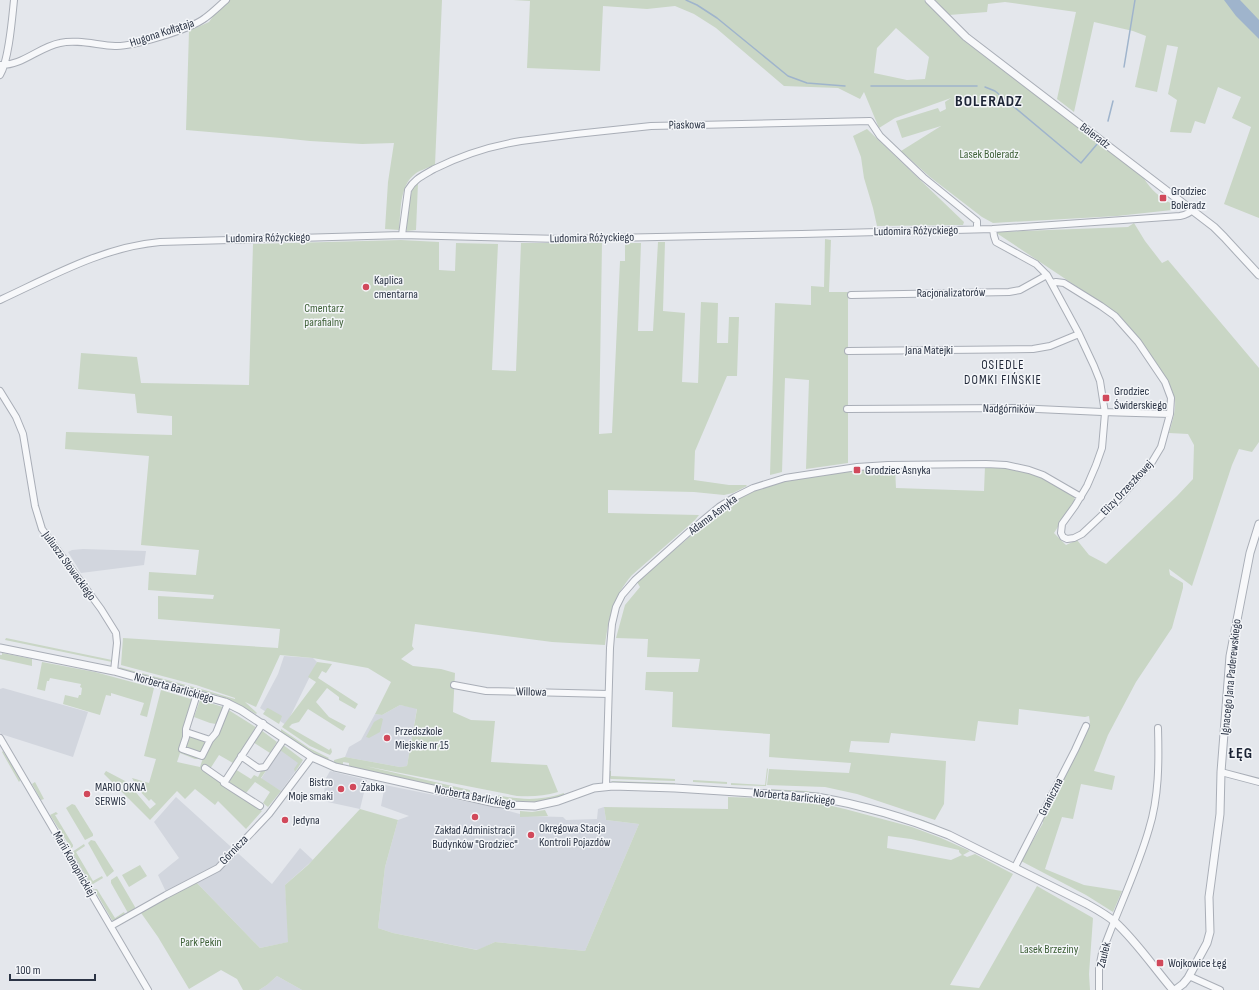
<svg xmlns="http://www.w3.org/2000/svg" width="1259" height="990" viewBox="0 0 1259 990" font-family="'Sofia Sans Condensed',sans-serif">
<rect width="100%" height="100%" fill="#e4e7ec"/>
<!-- built -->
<path fill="#d2d6de" d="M83 549 146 551 144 565 81 573 68 552 72 550Z
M284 656 313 658 317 662 286 725 260 708 278 674Z
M3 688 88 712 73 757 1 734 0 732V689Z
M400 705 417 708 407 766 400 767 345 757 349 747 361 740 375 714 382 715Z
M282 745 302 762 281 791 261 779Z
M330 771 367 780 360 809 323 801 326 778Z
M385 785 498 808 527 816 563 817 566 820 597 819 598 809 604 807 606 820 639 824 585 951 495 942 478 950 393 933 378 928 385 867 398 820 409 816 381 806Z
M176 797 272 884 300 848 313 860 285 885 289 942 260 948 196 882 166 892 158 875 179 858 154 822Z
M277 976 302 990H259L267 985Z"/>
<!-- green -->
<path fill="#c9d6c5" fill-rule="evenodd" d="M225 0H442L435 165C428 168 420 170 415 174 399 186 401 212 399 230L385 229 388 182 394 143 362 144 310 141 281 138 186 130 189 31 209 22Z
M513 0H924L963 40 1143 177C1152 191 1159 197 1174 205L1172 210 1117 216 993 223 982 217 930 177 901 151 941 126 902 138 896 121 938 108 940 112 946 109 945 102 951 98 895 118 879 128 864 92 860 99 838 88 784 86 716 28 694 14 675 6 647 9 603 6 600 71 527 68 530 1ZM896 28 929 57 925 79 907 80 874 73 877 48Z
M935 0H1259V218L1224 204 1251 127 1232 118 1241 97 1218 87 1205 124 1195 121 1191 133 1170 132 1177 100 1168 94 1178 47 1167 45 1157 92 1135 87 1146 36 1133 31 1094 22 1074 112 1057 99 1076 12 1005 2 988 4 987 12 949 15Z
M867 129 964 222 963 225 877 226 873 208 864 178 861 157 853 136Z
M418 183 416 230 407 231 406 227 408 207 413 187Z
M1134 223 1145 241 1162 263 1168 260 1259 368V442L1252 452 1239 449 1232 465 1192 586 1169 569 1170 575 1183 583V588L1172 628 1136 682 1108 735 1094 771 1115 776 1112 790 1081 784 1073 819 1062 817 1045 869 1084 885 1122 891 1113 912 1086 895 1021 861 1043 823V820L1090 723 1089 716 1085 717 1019 709 1018 725 978 721 975 741 891 733 889 743 851 741 849 752 946 761 944 804 935 820 857 794 825 787 767 785 769 769 849 773 851 763 769 757 770 734 672 727 673 692 645 690 646 672H698L700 659 647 657 648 639 616 638 625 605 640 587 637 582 721 510 735 500 755 491 786 481 839 472 895 468 896 488 984 491 985 466C993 467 1001 467 1009 468 1034 471 1054 483 1074 496L1075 500 1054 533 1066 545 1077 540 1089 555 1106 564 1177 496 1193 479 1194 445 1188 434 1169 433C1172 423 1176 411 1175 400 1172 379 1133 330 1118 314L995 232 1128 227Z
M825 239 831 240 829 292H848V463L806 469 809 380 785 378 782 472 770 475 775 303 811 305V286L824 287Z
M401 240 439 242V270L455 271 456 243 498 244 492 370 516 371 521 243H602L599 434 612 433 620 261H625V243H641L638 331H653L658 242H665L663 311 685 313 682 382 698 383 701 302 718 303 717 343H728L729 317H739L737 376H727L695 451 694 480 729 485H746L747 486 733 493 724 495 694 492 608 490V513L699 515 695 520 632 575C613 597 609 616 605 645L552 642 415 624 412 646 414 649 401 659 413 666 441 669 455 673 453 712 471 720 495 721 491 762 547 765 558 792C544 796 532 797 517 796L365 766 470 790V792L459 791 349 766V763L343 762V764L341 765 334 763V760L345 757 400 767 407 766 417 709 400 705 382 715 375 714 391 682 368 668 313 658 280 655 256 707 245 702 257 713 256 714 232 701 220 696 121 669 119 667 201 689 235 699V698L196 685 121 665 123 638 278 648 280 629 158 619V596L213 599 214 595 148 590 149 572 196 575 199 550 141 545 149 456 65 449 66 432 172 435V416L137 413 135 394 78 389 81 353 137 357 141 383 249 385 253 244Z
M6 638 112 660V662L5 640Z
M2 653 32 659V666L0 659V655H2Z
M42 662 95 672 154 688 147 717 140 715 144 703 111 693V696L106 695 100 715 63 704 65 695 78 698 79 695H81L82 688 80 687 81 684 50 678 49 681H47L45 691 37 689Z
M317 662 332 664 326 673 322 671 318 678 358 704 355 709 339 700V697L327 688 316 702 329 717 346 726 343 731 308 709 299 722 292 724 289 727 329 750 331 748 332 752 330 755 310 746 282 727 316 682 308 677Z
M161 690 194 700 180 750 201 759H195L180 753 177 762 200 767 203 758 227 709 257 728 233 763 219 755 210 769 213 777 262 811 246 829 218 801 215 805 195 789 185 799 177 791 150 820 104 774 106 771 127 782 150 809 156 804 151 799 149 801 138 789 132 778 149 783 156 759 144 756Z
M200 700 223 707 216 724 210 723 194 717Z
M267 708H268L282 716 279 724 263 714Z
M381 718 383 719 380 732 369 738 366 737 374 722Z
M281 729 309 748 329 758 328 759H327L308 751 281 732Z
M261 730 277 742 270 753 253 742Z
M187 734 207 742 201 755 183 749Z
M282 744 303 760 295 772 294 769 298 763 280 750 261 778 281 791 268 807 263 803 270 792 255 782 246 793 230 783 229 779 235 769 251 779 254 775 258 777 262 769Z
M3 751 21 779 19 782 2 752Z
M767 768 768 769 766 786 731 785V783L765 785Z
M609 771H611V776L675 779V781L611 779 609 778Z
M693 780 727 782V784L693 782Z
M611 781 675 783V785L614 783Z
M35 782 44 799 41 800 32 784Z
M769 789 807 791 843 798 923 820 954 833 916 820 770 791Z
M564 793V796C542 806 518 801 495 798L496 795C522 800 539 801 564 793Z
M728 797 761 798 823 804 845 809 912 827 941 838 970 851 963 855 967 857 975 854 1013 874 950 985 979 988 1037 886 1093 918 1089 974 1090 990H302L277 976 267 985 259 990H243L237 979 221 970 189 989 158 937 139 910 196 882 260 948 288 942 285 885 308 865 360 809 398 820 385 867 378 928 393 933 477 950 495 942 585 951 639 824 606 820 604 807 728 809ZM888 836 911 839 959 850V852L962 855 951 860 887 848Z
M806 799H807C855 807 903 820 948 838 902 821 854 807 806 799Z
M72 804 75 805 93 834V836L85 840 66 808Z
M545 810 548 816 520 817V811L532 812Z
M56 812 58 814 55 815 73 845V847L71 848 50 815Z
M91 840 95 841 114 871 107 877 88 843Z
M84 844 85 846 76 852 93 881 102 876 103 878 93 884 90 883 72 852Z
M140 865 147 876 129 887 122 875Z
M117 876 135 907V908L128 913 111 883V880Z
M94 889H97L115 918 124 912 125 914 114 921 112 920Z"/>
<!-- water -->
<path fill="#9fb4cc" d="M1224 0H1240L1259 20V39L1236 16Z"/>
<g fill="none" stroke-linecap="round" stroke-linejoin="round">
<!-- stream -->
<path stroke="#9fb4cc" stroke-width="1.5" d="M686 0 697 5 717 18 788 76 807 83 845 86
M1124 67 1135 0
M871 86H977
M985 87 995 91 1081 163 1098 143
M1108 121 1113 101"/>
<defs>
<path id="minor" d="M0 65C22 66 39 47 60 43 77 39 97 45 115 46 132 47 191 29 205 18 212 13 219 6 226 0
M0 75C9 60 12 19 14 0
M993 229 994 236 996 242 1036 264 1047 275 1079 334 1094 366 1100 381 1105 413 1102 448 1096 465 1087 486 1075 506 1062 524 1061 533 1063 537 1067 539 1074 538 1082 534 1115 503 1152 462 1161 447 1170 414 1171 398 1165 382 1138 342 1115 316 1101 306 1064 283 1056 282 1052 283
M402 235 408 190C414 179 424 175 434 169 462 155 490 146 521 141L576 134 651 126 870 121 880 136 923 177 977 221V229
M851 295 1009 292 1020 290 1047 275
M0 300C52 276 103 247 160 242L402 235 562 239 802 234 993 229 1180 216C1185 215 1189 214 1192 210
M848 351 1033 349 1050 346 1079 334
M0 391 16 417 23 434 35 506 42 529 101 609 116 633 117 643 114 671
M847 409 1015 408 1102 412 1170 414
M454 685 486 691 608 694
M197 694 186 729V737L182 749 202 756 210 740 216 733 228 703
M186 732 210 740
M0 738 148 990
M241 756 258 768 265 767 284 739
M205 768 225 782
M1221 772 1259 782
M606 786 610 648 612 624 616 607 622 595 635 580 690 531 719 507 735 497 753 488 785 478 857 467 888 465 986 464 1006 465 1029 470 1043 475 1081 497
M260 806 224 783 263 723
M1015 867 1075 750 1086 726
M111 926 166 895 218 868 269 814 312 757
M1189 976 1220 990
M1099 990V968L1102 953C1117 911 1137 871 1149 829 1159 797 1159 762 1158 728"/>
<path id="tertiary" d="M929 0 966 37 1214 227 1224 237 1259 275
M0 648 114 671 225 702 241 710 312 757 335 767 495 803 510 805 535 806 558 801 594 788 613 786 675 788 817 797C862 805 907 818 949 835L1087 904C1096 909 1107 915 1115 922 1137 942 1154 968 1173 990
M1175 990 1183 984 1188 978 1207 943 1210 932 1209 897 1220 814 1221 772 1230 656 1250 553 1259 524"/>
</defs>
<!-- minor casing -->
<use href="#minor" stroke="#a9aeb7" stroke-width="8"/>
<!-- tertiary casing -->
<use href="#tertiary" stroke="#a9aeb7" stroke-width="9"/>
<!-- minor -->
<use href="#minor" stroke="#f7f8fa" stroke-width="6"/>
<!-- tertiary -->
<use href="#tertiary" stroke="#f7f8fa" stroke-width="7"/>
</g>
<!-- markers -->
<g fill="#d1495b" stroke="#f4f6f9" stroke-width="1.5">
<rect x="1159" y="194" width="8" height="8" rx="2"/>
<circle cx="366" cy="287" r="4"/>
<rect x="1102" y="394" width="8" height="8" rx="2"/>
<rect x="853" y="466" width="8" height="8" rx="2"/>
<circle cx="387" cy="738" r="4"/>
<circle cx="353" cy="787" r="4"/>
<circle cx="341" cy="789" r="4"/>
<circle cx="87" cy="794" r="4"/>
<circle cx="475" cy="817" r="4"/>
<circle cx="285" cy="820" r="4"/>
<circle cx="531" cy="835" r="4"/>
<rect x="1156" y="959" width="8" height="8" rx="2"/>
</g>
<g text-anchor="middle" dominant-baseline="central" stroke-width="3" stroke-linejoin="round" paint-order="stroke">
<!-- street labels -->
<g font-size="12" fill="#2b3445" stroke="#f4f6f9">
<text transform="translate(162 33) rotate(-18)">Hugona Kołłątaja</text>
<text transform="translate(687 125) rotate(-1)">Piaskowa</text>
<text transform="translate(1095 136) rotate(37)">Boleradz</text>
<text transform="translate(916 231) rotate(-1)">Ludomira Różyckiego</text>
<text transform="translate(268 238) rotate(-1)">Ludomira Różyckiego</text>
<text transform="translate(592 238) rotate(-1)">Ludomira Różyckiego</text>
<text transform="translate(951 293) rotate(-1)">Racjonalizatorów</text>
<text x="929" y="350">Jana Matejki</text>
<text transform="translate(1009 409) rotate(1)">Nadgórników</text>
<text transform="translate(1127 488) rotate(-47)">Elizy Orzeszkowej</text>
<text transform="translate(713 515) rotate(-37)">Adama Asnyka</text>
<text transform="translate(69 566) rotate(54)">Juliusza Słowackiego</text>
<text transform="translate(1231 677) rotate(-84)">Ignacego Jana Paderewskiego</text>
<text transform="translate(174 688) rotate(16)">Norberta Barlickiego</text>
<text transform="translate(531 692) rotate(1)">Willowa</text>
<text transform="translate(475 797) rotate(11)">Norberta Barlickiego</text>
<text transform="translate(794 797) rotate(6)">Norberta Barlickiego</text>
<text transform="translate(1051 797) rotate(-63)">Graniczna</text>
<text transform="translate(234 850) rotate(-46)">Górnicza</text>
<text transform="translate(74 864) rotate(60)">Marii Konopnickiej</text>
<text transform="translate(1104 955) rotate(-76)">Zaułek</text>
</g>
<!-- park labels -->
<g font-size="12" fill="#3f6138" stroke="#f4f6f9">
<text x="989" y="154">Lasek Boleradz</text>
<text x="324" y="308">Cmentarz<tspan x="324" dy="14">parafialny</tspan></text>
<text x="201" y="942">Park Pekin</text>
<text x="1049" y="949">Lasek Brzeziny</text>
</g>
<!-- poi labels -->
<g font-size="12" fill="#2b3445" stroke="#f4f6f9" text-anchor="start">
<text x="1171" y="191">Grodziec<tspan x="1171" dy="14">Boleradz</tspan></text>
<text x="374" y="280">Kaplica<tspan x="374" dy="14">cmentarna</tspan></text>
<text x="1114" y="391">Grodziec<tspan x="1114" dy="14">Świderskiego</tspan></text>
<text x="865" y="470">Grodziec Asnyka</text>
<text x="395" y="731">Przedszkole<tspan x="395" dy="14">Miejskie nr 15</tspan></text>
<text x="333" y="782" text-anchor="end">Bistro<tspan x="333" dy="14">Moje smaki</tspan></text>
<text x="95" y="787">MARIO OKNA<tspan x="95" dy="14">SERWIS</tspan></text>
<text x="361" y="787">Żabka</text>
<text x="293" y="820">Jedyna</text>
<text x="539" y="828">Okręgowa Stacja<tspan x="539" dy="14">Kontroli Pojazdów</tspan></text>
<text x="475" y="830" text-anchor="middle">Zakład Administracji<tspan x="475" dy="14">Budynków "Grodziec"</tspan></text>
<text x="1168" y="963">Wojkowice Łęg</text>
</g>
<!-- neighbourhood labels -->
<g font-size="13" letter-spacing="1" fill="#1d2536" stroke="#f4f6f9">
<text x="1003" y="365">OSIEDLE<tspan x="1003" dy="15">DOMKI FIŃSKIE</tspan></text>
</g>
<!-- district labels -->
<g font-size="16" font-weight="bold" letter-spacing="1" fill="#1d2536" stroke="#f4f6f9">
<text x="989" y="101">BOLERADZ</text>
<text x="1241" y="753">ŁĘG</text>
</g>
</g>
<!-- scale -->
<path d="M10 974v6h85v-6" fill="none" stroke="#2b3445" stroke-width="2"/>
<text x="16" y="974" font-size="12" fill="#2b3445" stroke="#f4f6f9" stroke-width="3" paint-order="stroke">100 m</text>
</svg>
